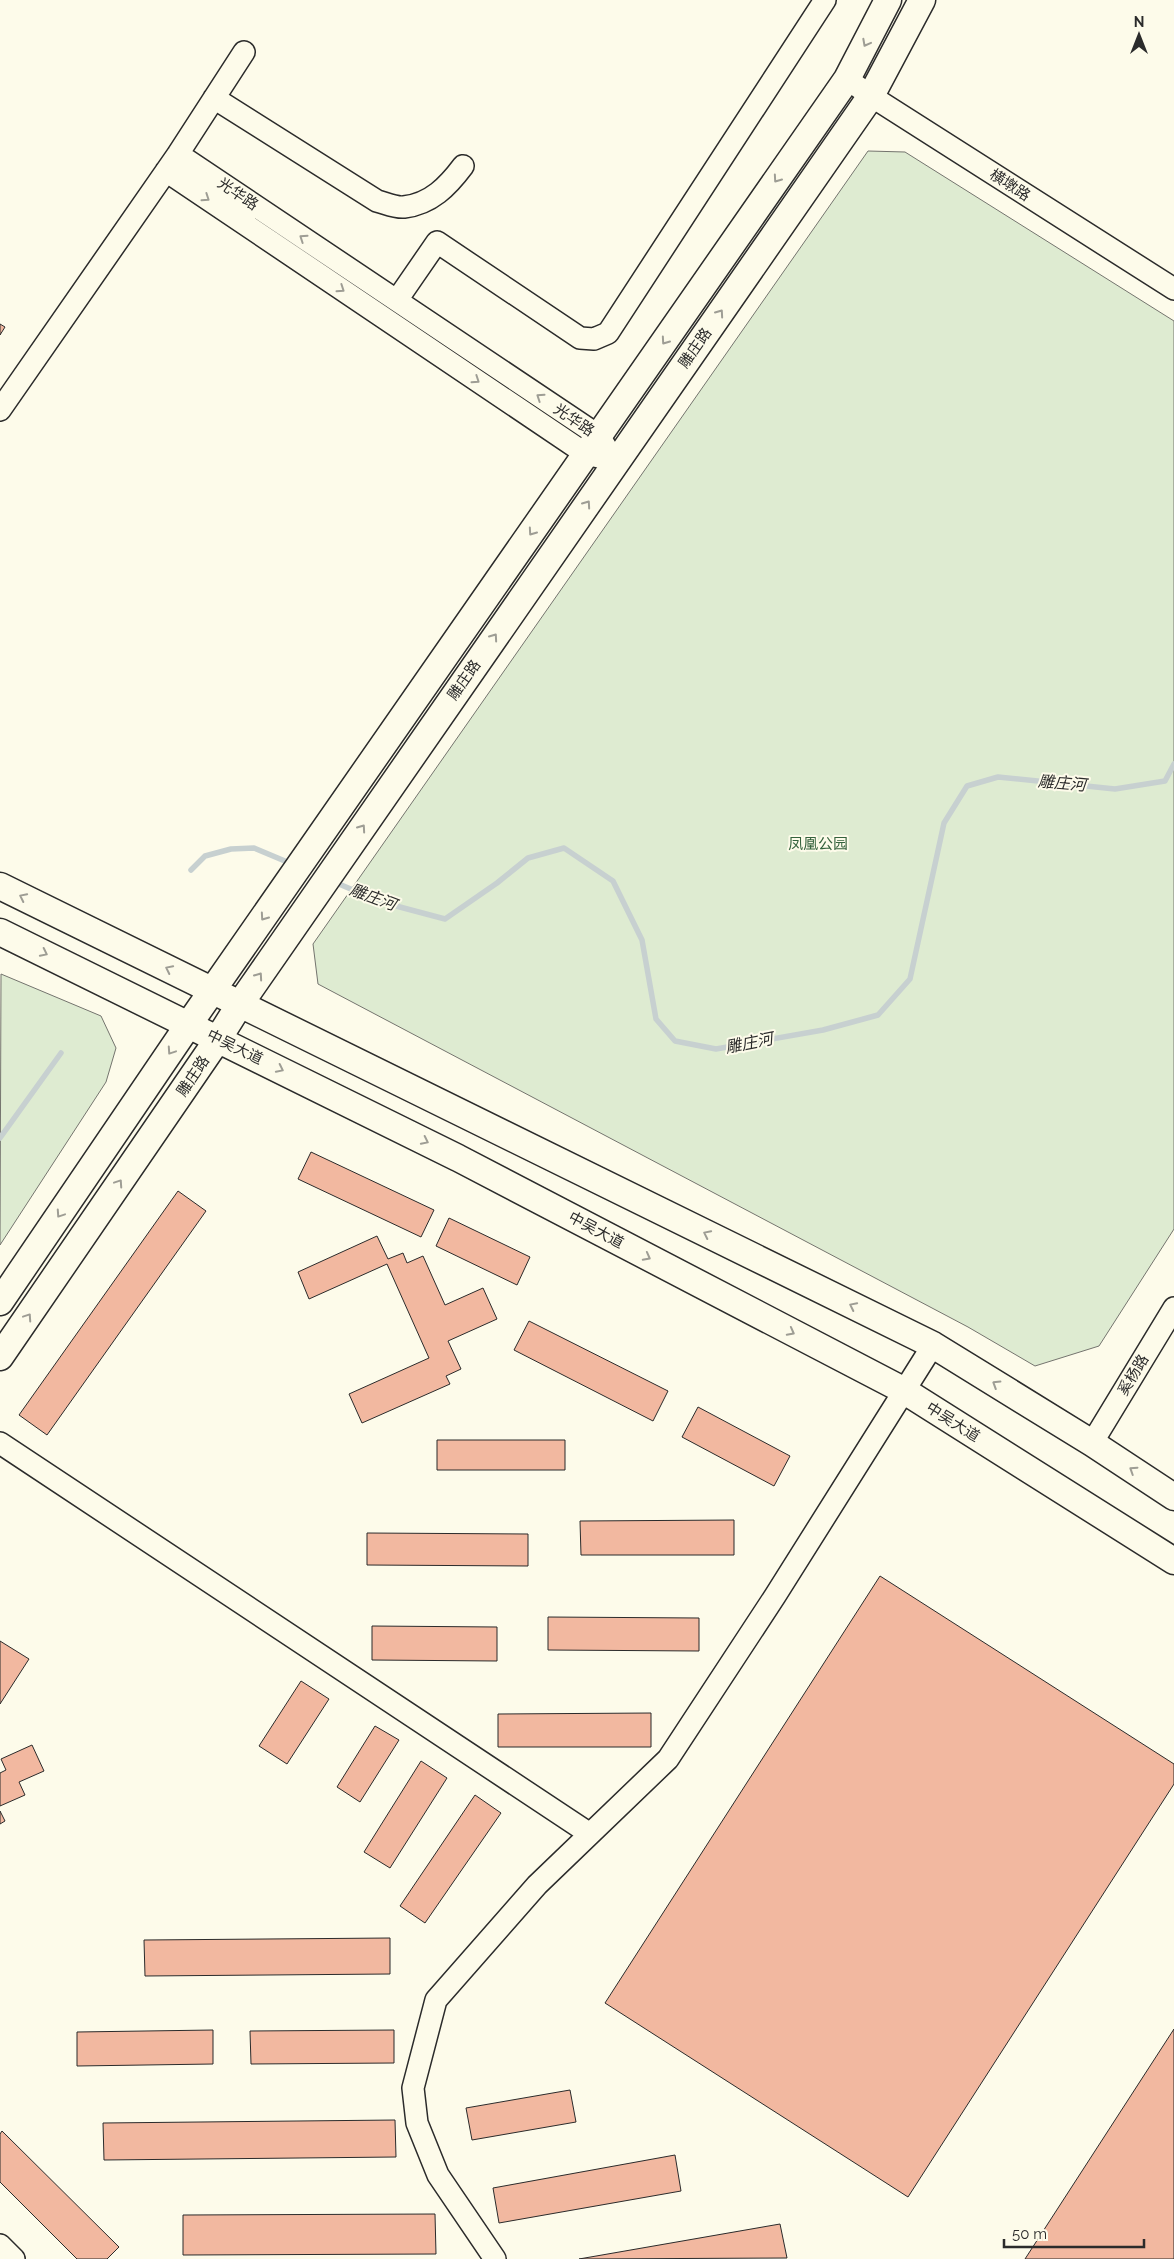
<svg xmlns="http://www.w3.org/2000/svg" width="1174" height="2259" viewBox="0 0 1174 2259" font-family="Raleway,'Noto Sans SC',sans-serif">
<rect width="100%" height="100%" fill="#fdfbea"/>
<!-- green -->
<path fill="#deebd1" stroke="#74746e" d="M868 151 905 152 1174 321V1229L1099 1346 1035 1366 968 1327 318 984 313 944Z
M1 974 101 1016 116 1048 106 1082 0 1245Z"/>
<g fill="none" stroke-linecap="round" stroke-linejoin="round">
<!-- stream -->
<path stroke="#c7d0d0" stroke-width="5.5" d="M191 870 205 856 231 849 254 848 292 864
M332 881 381 902 445 919 497 883 528 858 564 848 613 881 642 940 656 1019 675 1041 716 1049 823 1030 878 1015 910 979 944 823 967 786 998 777 1115 789 1165 781 1174 764
M0 1138 61 1053"/>
</g>
<!-- building -->
<path fill="#f2b8a0" stroke="#2b2b2b" d="M0 324 5 327 0 335Z
M311 1152 434 1210 421 1237 298 1179Z
M178 1191 206 1211 47 1435 19 1415Z
M449 1218 530 1257 517 1285 436 1246Z
M377 1236 388 1259 403 1253 407 1263 423 1256 445 1305 483 1288 497 1319 448 1341 461 1369 446 1376 450 1384 362 1423 349 1394 429 1358 387 1264 309 1299 298 1272Z
M529 1321 668 1391 653 1421 514 1350Z
M698 1407 790 1456 774 1486 682 1437Z
M437 1440H565V1470H437Z
M734 1520V1555H581L580 1521Z
M367 1533 528 1534V1566L367 1565Z
M880 1576 1174 1764V1784L908 2197 605 2003Z
M548 1617 699 1618V1651L548 1650Z
M372 1626 497 1627V1661L372 1660Z
M0 1641 29 1659 0 1704Z
M301 1681 329 1699 287 1764 259 1746Z
M651 1713V1747H498V1714Z
M375 1726 399 1740 360 1802 337 1787Z
M32 1745 44 1771 19 1782 25 1795 0 1806V1773L6 1770 1 1759Z
M421 1761 447 1778 390 1868 364 1852Z
M475 1795 501 1813 425 1923 400 1906Z
M0 1811 5 1821 0 1824Z
M390 1938V1974L145 1976 144 1940Z
M1174 2029V2259H1025Z
M213 2030V2064L77 2066V2032Z
M394 2030V2063L251 2064 250 2031Z
M570 2090 576 2122 472 2140 466 2108Z
M395 2120 396 2157 104 2160 103 2123Z
M2 2131 119 2247 107 2259H77L0 2182V2134Z
M675 2155 681 2191 499 2223 493 2188Z
M435 2214 436 2254 183 2255V2215Z
M780 2224 787 2258 579 2259Z"/>
<g fill="none" stroke-linecap="round" stroke-linejoin="round">
<defs>
<path id="minor" d="M847 79 871 96 1174 289
M214 98 377 201C385 203 396 208 404 207 431 204 448 186 463 166
M178 154 599 436 607 449
M166 171 586 454 616 461
M397 300 437 242 580 338 594 339 608 333 825 0
M0 410 178 154 244 52
M0 1443 590 1834
M1092 1443 1174 1308
M0 2245 14 2259
M495 2259 438 2175 417 2123 413 2088 436 2000 537 1885 668 1759 775 1596 933 1345"/>
<path id="major" d="M0 886 933 1345 1092 1443 1174 1497
M0 932 458 1158 903 1390 1174 1561
M0 1302 189 1024 847 79 888 0
M0 1357 218 1039 240 1004 871 96 922 0"/>
</defs>
<!-- minor casing -->
<use href="#minor" stroke="#2b2b2b" stroke-width="24"/>
<!-- major casing -->
<use href="#major" stroke="#2b2b2b" stroke-width="29"/>
<!-- minor -->
<use href="#minor" stroke="#fdfbea" stroke-width="21"/>
<!-- major -->
<use href="#major" stroke="#fdfbea" stroke-width="26"/>
</g>
<!-- one-way arrows -->
<defs><path id="oneway-chevron" d="M-2-3.5L2.5 0L-2 3.5" fill="none" stroke-width="1.6" stroke-linecap="round" stroke-linejoin="round" transform="scale(1.25)"/></defs>
<g stroke="#9e9d94">
<use href="#oneway-chevron" transform="translate(866 43) rotate(118)"/>
<use href="#oneway-chevron" transform="translate(777 179) rotate(125)"/>
<use href="#oneway-chevron" transform="translate(206 198) rotate(34)"/>
<use href="#oneway-chevron" transform="translate(303 238) rotate(-146)"/>
<use href="#oneway-chevron" transform="translate(341 289) rotate(34)"/>
<use href="#oneway-chevron" transform="translate(720 313) rotate(-55)"/>
<use href="#oneway-chevron" transform="translate(665 341) rotate(125)"/>
<use href="#oneway-chevron" transform="translate(476 380) rotate(34)"/>
<use href="#oneway-chevron" transform="translate(540 397) rotate(-146)"/>
<use href="#oneway-chevron" transform="translate(587 504) rotate(-55)"/>
<use href="#oneway-chevron" transform="translate(532 532) rotate(125)"/>
<use href="#oneway-chevron" transform="translate(494 637) rotate(-55)"/>
<use href="#oneway-chevron" transform="translate(362 828) rotate(-55)"/>
<use href="#oneway-chevron" transform="translate(23 897) rotate(-154)"/>
<use href="#oneway-chevron" transform="translate(264 917) rotate(125)"/>
<use href="#oneway-chevron" transform="translate(44 953) rotate(26)"/>
<use href="#oneway-chevron" transform="translate(169 969) rotate(-154)"/>
<use href="#oneway-chevron" transform="translate(259 976) rotate(-55)"/>
<use href="#oneway-chevron" transform="translate(171 1051) rotate(124)"/>
<use href="#oneway-chevron" transform="translate(280 1069) rotate(26)"/>
<use href="#oneway-chevron" transform="translate(425 1141) rotate(26)"/>
<use href="#oneway-chevron" transform="translate(119 1183) rotate(-56)"/>
<use href="#oneway-chevron" transform="translate(60 1214) rotate(124)"/>
<use href="#oneway-chevron" transform="translate(707 1234) rotate(-154)"/>
<use href="#oneway-chevron" transform="translate(647 1257) rotate(28)"/>
<use href="#oneway-chevron" transform="translate(853 1306) rotate(-154)"/>
<use href="#oneway-chevron" transform="translate(28 1317) rotate(-56)"/>
<use href="#oneway-chevron" transform="translate(791 1332) rotate(28)"/>
<use href="#oneway-chevron" transform="translate(996 1384) rotate(-148)"/>
<use href="#oneway-chevron" transform="translate(1133 1470) rotate(-147)"/>
</g>
<g text-anchor="middle" dominant-baseline="central" stroke-width="4" stroke-linejoin="round" paint-order="stroke">
<!-- street labels -->
<g font-size="15" fill="#2b2b2b" stroke="#fdfbea">
<text transform="translate(1010 185) rotate(33)">横墩路</text>
<text transform="translate(238 194) rotate(34)">光华路</text>
<text transform="translate(695 348) rotate(-55)">雕庄路</text>
<text transform="translate(574 420) rotate(34)">光华路</text>
<text transform="translate(464 680) rotate(-55)">雕庄路</text>
<text transform="translate(235 1047) rotate(26)">中吴大道</text>
<text transform="translate(193 1076) rotate(-56)">雕庄路</text>
<text transform="translate(596 1230) rotate(28)">中吴大道</text>
<text transform="translate(1133 1375) rotate(-59)">奚杨路</text>
<text transform="translate(953 1422) rotate(32)">中吴大道</text>
</g>
<!-- park labels -->
<g font-size="15" fill="#34623c" stroke="#fdfbea">
<text x="818" y="844">凤凰公园</text>
</g>
<!-- water labels -->
<g font-size="16" font-style="italic" fill="#2b2b2b" stroke="#fdfbea">
<text transform="translate(1062 783) rotate(5)">雕庄河</text>
<text transform="translate(373 897) rotate(20)">雕庄河</text>
<text transform="translate(749 1043) rotate(-11)">雕庄河</text>
</g>
</g>
<!-- north arrow -->
<g transform="translate(1139 35)" stroke="#fdfbea" stroke-width="4" paint-order="stroke">
<path d="M0-4L9 19L0 12L-9 19Z" fill="#2b2b2b"/>
<text y="-8" font-size="14" font-weight="bold" text-anchor="middle" fill="#2b2b2b">N</text>
</g>
<!-- scale -->
<path d="M1004 2239v8h140v-8" fill="none" stroke="#2b2b2b" stroke-width="2.5"/>
<text x="1012" y="2239" font-size="15" fill="#2b2b2b" stroke="#fdfbea" stroke-width="4" paint-order="stroke">50 m</text>
</svg>
